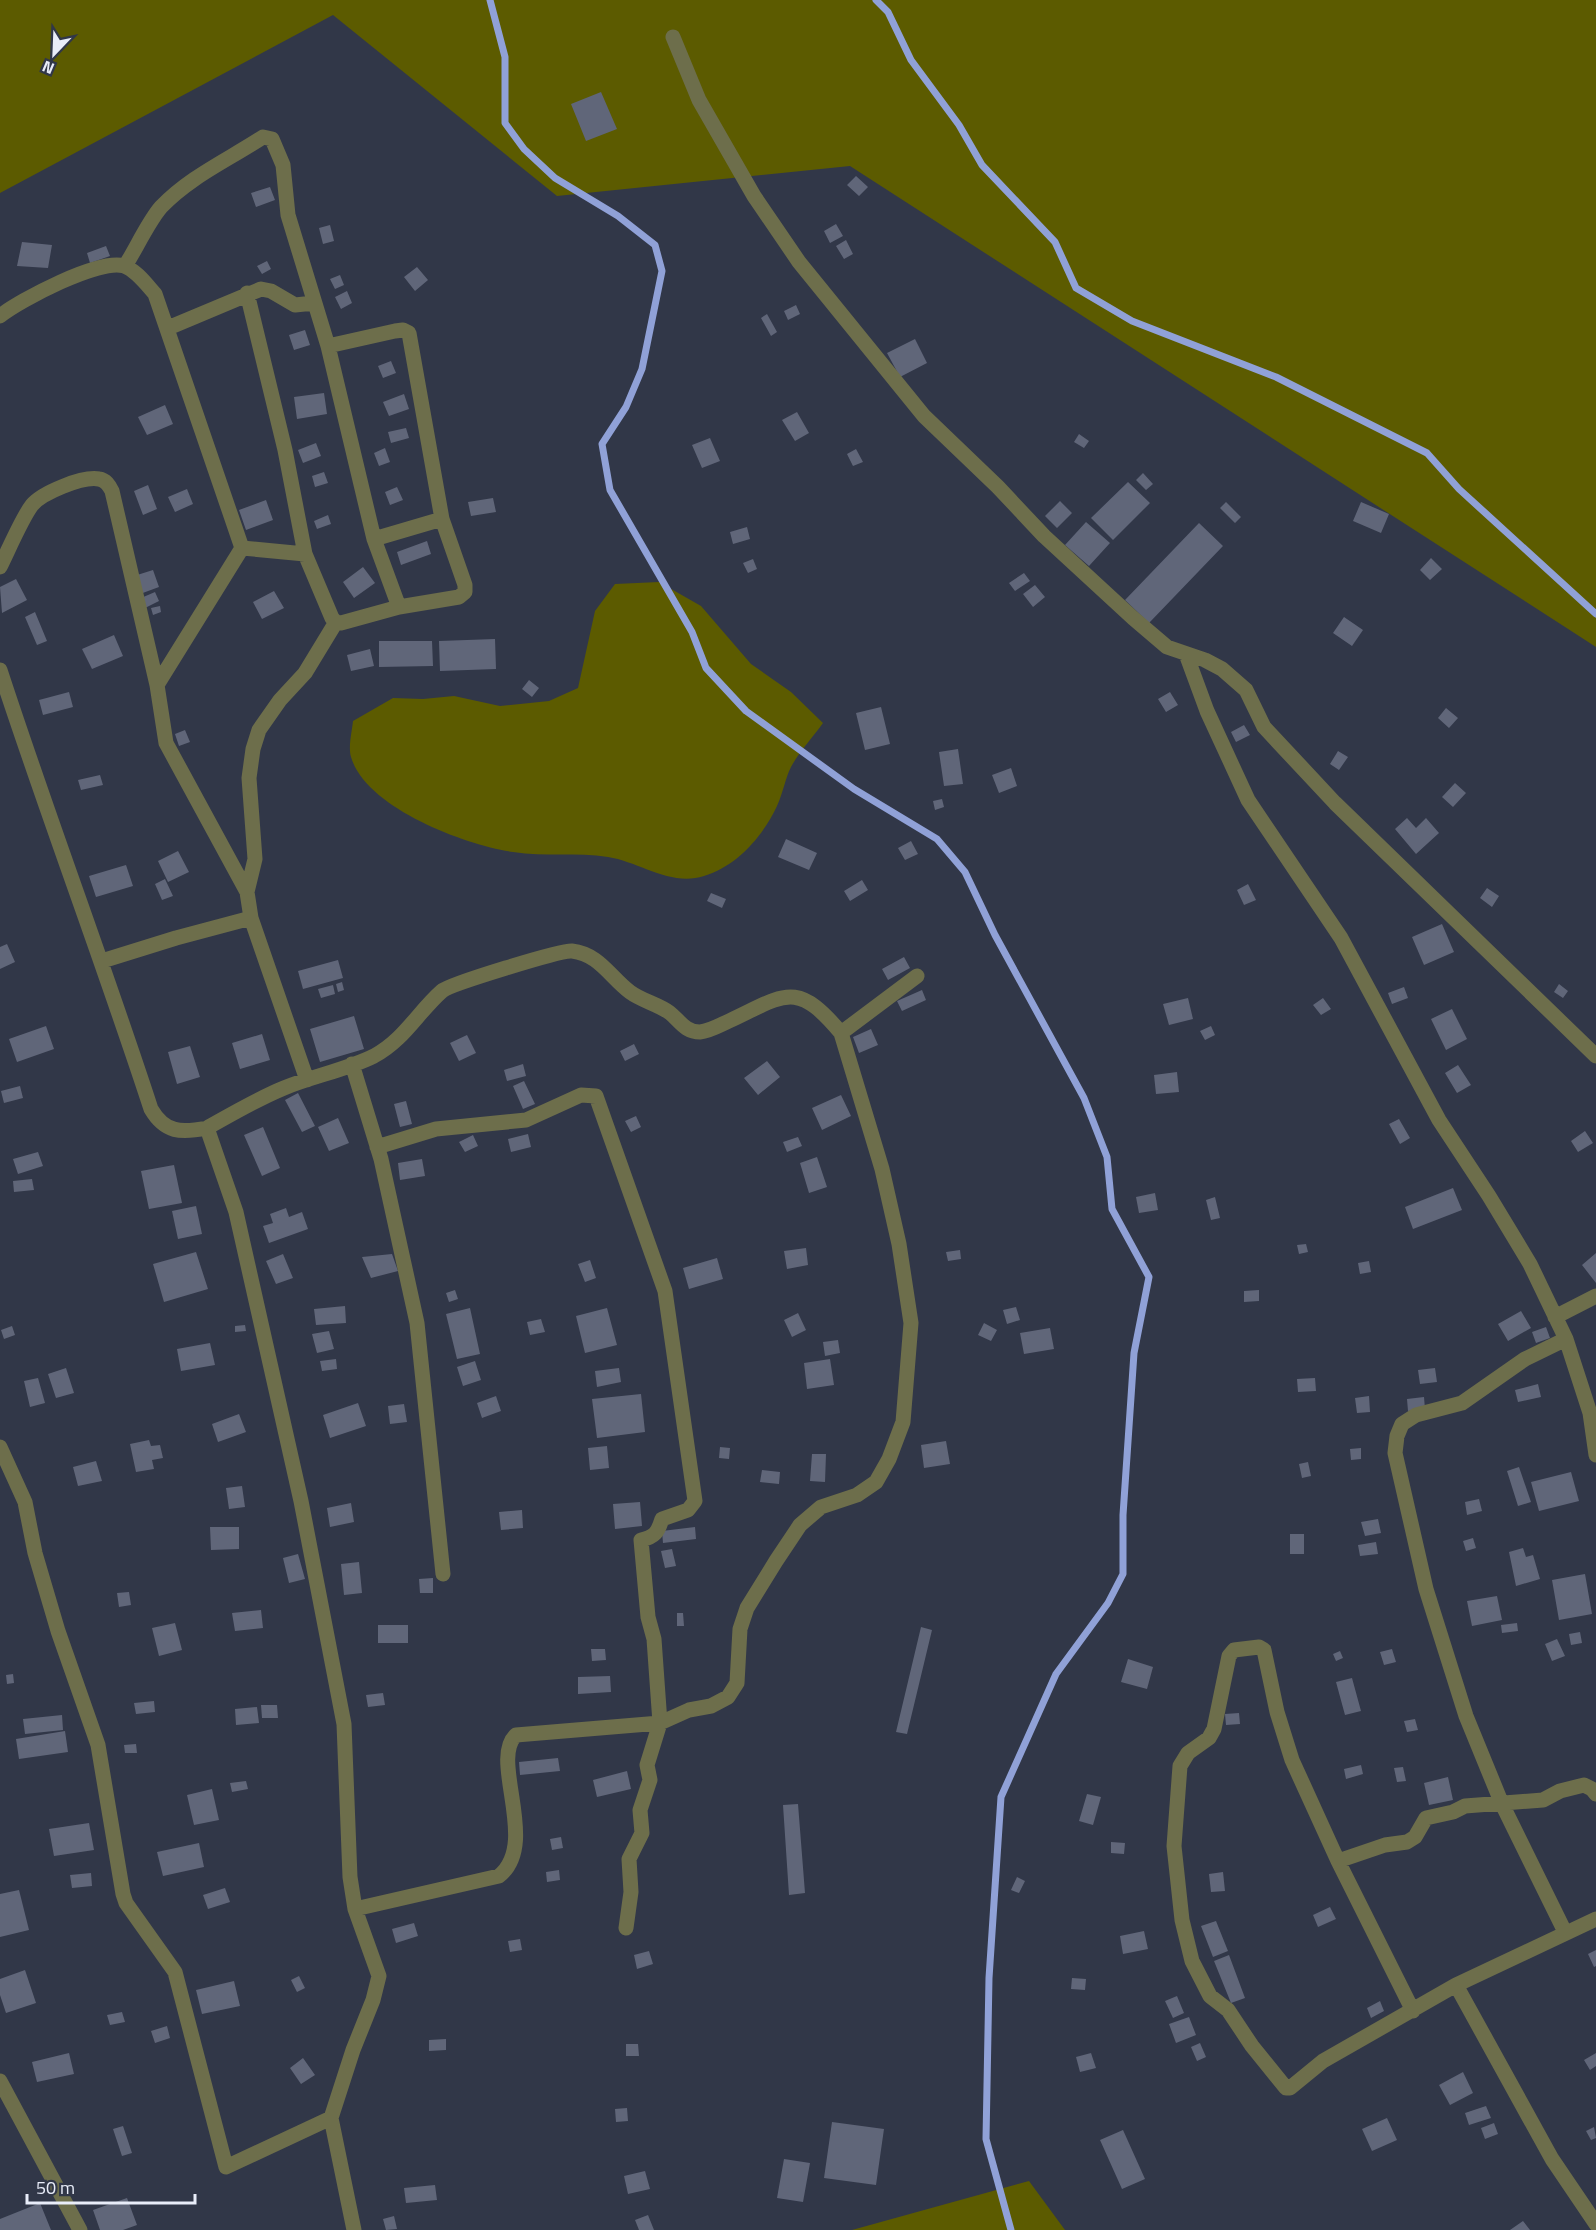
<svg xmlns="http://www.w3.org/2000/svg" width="1596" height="2230" viewBox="0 0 1596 2230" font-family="'Titillium Web',sans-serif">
<rect width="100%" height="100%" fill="#313748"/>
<!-- green -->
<path fill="#5c5b00" d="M0 0H1596V647L850 166 557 196 333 15 0 193Z
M659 582 701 606 751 664 791 692 823 723C813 737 799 752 791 767 785 779 783 793 777 806 763 836 737 866 704 876 671 887 640 862 608 857 577 852 545 857 513 852 465 845 366 808 351 757 348 747 352 731 353 721L393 698 423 699 454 696 500 706 549 701 578 688 595 611 615 584Z
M1029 2181 1065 2230H852Z"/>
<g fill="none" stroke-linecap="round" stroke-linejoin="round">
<!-- stream -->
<path stroke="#90a1d7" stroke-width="7" d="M490 0 505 57V123L524 149 555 178 618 216 655 245 662 271 642 369 626 407 602 444 610 490 692 632 706 668 746 711 854 789 937 839 965 872 995 935 1084 1098 1107 1157 1112 1209 1149 1277 1134 1353 1123 1515V1574L1108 1603 1056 1674 1001 1797 989 1978 986 2139 1011 2230
M876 0 888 12 911 60 959 125 982 165 1055 242 1076 288 1132 321 1276 377 1427 453 1459 489 1596 614"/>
</g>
<!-- building -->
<path fill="#606679" d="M601 92 617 129 586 141 571 104Z
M856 176 868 187 859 196 847 185Z
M270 187 275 200 256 207 251 193Z
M836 224 843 236 830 243 824 231Z
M330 225 334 241 323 244 319 228Z
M846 240 853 254 844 259 836 246Z
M22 242 52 245 48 268 17 266Z
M106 246 110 256 90 263 87 253Z
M267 261 271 269 262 274 257 266Z
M417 267 428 280 415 291 404 277Z
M340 275 344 285 335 289 330 279Z
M347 291 352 303 341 309 335 297Z
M796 305 800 314 788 320 784 311Z
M767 314 777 332 771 336 761 318Z
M305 330 310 345 294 350 289 335Z
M915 339 927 363 900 377 887 353Z
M391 361 396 373 383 378 378 366Z
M324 393 327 414 297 419 294 397Z
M404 394 409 409 389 416 383 402Z
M165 405 173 424 147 435 138 417Z
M797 412 809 433 795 441 782 420Z
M406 428 409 438 391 443 388 432Z
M1079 434 1089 441 1084 448 1074 442Z
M710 438 720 461 702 468 692 445Z
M316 443 321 456 303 463 298 450Z
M385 448 390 462 379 466 374 453Z
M856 449 863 462 853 466 847 454Z
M324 472 328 483 315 487 312 476Z
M1143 473 1153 484 1146 490 1136 480Z
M1128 482 1150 503 1113 540 1091 518Z
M148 485 157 509 143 515 134 491Z
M397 487 403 500 390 505 385 492Z
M187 489 193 504 175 512 168 497Z
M493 498 496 512 471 516 468 502Z
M266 500 273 520 246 530 239 510Z
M1060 501 1072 513 1057 528 1045 516Z
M1226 502 1241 517 1235 523 1220 508Z
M1361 502 1389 514 1381 533 1353 521Z
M328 515 331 524 317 529 314 521Z
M1086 522 1110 543 1089 566 1065 545Z
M1199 523 1223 546 1149 623 1125 600Z
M747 527 750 539 733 544 730 532Z
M427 541 431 554 401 565 397 552Z
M1431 558 1442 569 1430 580 1420 570Z
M753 559 757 569 748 573 743 563Z
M363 567 375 583 354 598 343 582Z
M153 570 159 587 140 594 134 576Z
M1024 573 1030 581 1015 591 1009 583Z
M16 579 27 600 2 613 0 587Z
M1035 585 1045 597 1033 607 1023 594Z
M274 591 284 608 262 619 253 602Z
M155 592 159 601 145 608 141 598Z
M160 606 161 612 153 615 151 608Z
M35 612 47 641 37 645 25 617Z
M1344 617 1363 630 1352 646 1333 633Z
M114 635 123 656 92 669 82 649Z
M495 639 496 669 440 671 439 641Z
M379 641H432L433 666 379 667Z
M370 649 374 666 351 671 347 655Z
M529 680 539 688 532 697 522 689Z
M69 692 73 707 43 715 39 700Z
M1170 692 1178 705 1166 712 1158 699Z
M881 707 890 744 865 750 856 713Z
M1446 708 1458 718 1449 728 1438 718Z
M1244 725 1250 735 1236 742 1231 732Z
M185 730 190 742 179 746 175 734Z
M958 749 963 784 944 786 939 752Z
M1338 751 1348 757 1339 770 1330 764Z
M1011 768 1017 786 999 793 992 775Z
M100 775 103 785 81 790 78 780Z
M1455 783 1466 793 1453 807 1442 797Z
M942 799 944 807 935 810 933 801Z
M1407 818 1416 828 1426 818 1439 833 1416 854 1395 829Z
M786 839 817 853 809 870 778 857Z
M911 841 918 854 905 860 898 848Z
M178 851 189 872 168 882 158 861Z
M126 865 133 886 96 897 89 876Z
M165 879 173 896 162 900 155 884Z
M862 880 868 890 850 901 844 891Z
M1248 884 1256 900 1244 905 1237 890Z
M1487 888 1499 896 1492 907 1480 898Z
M711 893 726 899 722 908 707 901Z
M1442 924 1454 952 1424 965 1412 937Z
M7 944 15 962 0 969V947Z
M904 957 910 968 888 980 882 969Z
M338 960 343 978 303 989 298 971Z
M342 982 344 990 338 992 336 984Z
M1559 984 1568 991 1563 998 1554 992Z
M333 985 335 994 321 998 318 989Z
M1404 987 1408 998 1392 1004 1388 993Z
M922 990 926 1000 902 1011 897 1001Z
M1188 998 1193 1019 1169 1025 1163 1004Z
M1323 998 1331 1009 1321 1015 1313 1005Z
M1452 1009 1467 1039 1446 1050 1431 1019Z
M354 1016 364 1049 320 1062 310 1029Z
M46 1026 54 1049 17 1062 9 1039Z
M1211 1026 1215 1035 1205 1040 1200 1031Z
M871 1029 878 1045 859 1053 853 1037Z
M262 1034 270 1060 240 1069 232 1043Z
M467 1035 476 1053 459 1061 450 1043Z
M634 1044 639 1054 625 1061 620 1051Z
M190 1046 200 1077 177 1084 168 1052Z
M767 1061 780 1077 758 1095 744 1078Z
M523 1064 526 1076 507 1081 504 1070Z
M1458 1065 1471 1085 1457 1093 1445 1073Z
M1177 1072 1179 1092 1156 1094 1154 1075Z
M524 1081 535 1104 523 1109 513 1086Z
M20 1086 23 1098 4 1103 1 1091Z
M298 1093 315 1126 302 1132 285 1100Z
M841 1095 851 1116 822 1130 812 1108Z
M406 1101 412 1124 400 1127 394 1104Z
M636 1116 641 1127 631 1132 625 1121Z
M338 1118 349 1143 329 1151 318 1127Z
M1399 1119 1410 1138 1400 1144 1389 1124Z
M263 1127 280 1168 262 1176 244 1135Z
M1585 1131 1593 1143 1578 1152 1571 1141Z
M528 1134 531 1147 511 1152 508 1139Z
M473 1135 478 1146 465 1152 459 1142Z
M798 1137 802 1146 787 1152 783 1142Z
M38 1152 43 1166 18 1174 13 1159Z
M817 1157 827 1187 809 1193 800 1163Z
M422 1159 425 1176 400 1180 398 1163Z
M174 1165 182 1203 149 1209 141 1171Z
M32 1179 34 1190 14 1192 13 1181Z
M1453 1188 1462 1210 1413 1229 1405 1207Z
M1155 1193 1158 1210 1139 1213 1136 1197Z
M1215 1197 1220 1218 1211 1220 1206 1200Z
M196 1206 202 1234 178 1239 172 1211Z
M286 1208 289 1217 302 1212 308 1229 269 1243 263 1226 273 1223 270 1214Z
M1306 1244 1308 1252 1299 1254 1297 1245Z
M806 1248 808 1265 787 1269 784 1251Z
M960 1250 961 1259 948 1261 946 1252Z
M196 1252 208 1289 164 1302 153 1264Z
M1596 1253V1283L1582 1265Z
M283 1254 293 1278 276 1284 266 1261Z
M392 1254 398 1271 371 1278 362 1257Z
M717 1258 723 1279 689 1289 683 1268Z
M590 1260 596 1278 585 1282 578 1264Z
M1369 1261 1371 1272 1360 1274 1358 1263Z
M455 1290 458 1299 449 1302 446 1293Z
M1259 1290V1301L1244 1302V1291Z
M345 1306 346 1323 316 1325 314 1309Z
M1016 1307 1020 1320 1007 1324 1003 1310Z
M470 1308 480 1354 457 1359 446 1314Z
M607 1308 617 1345 585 1353 576 1316Z
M1521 1311 1531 1328 1508 1341 1498 1324Z
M798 1313 806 1330 792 1337 784 1320Z
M541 1319 545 1332 530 1335 527 1322Z
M984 1323 997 1330 991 1341 978 1335Z
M245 1325 246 1331 235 1332V1326Z
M12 1326 15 1335 4 1339 1 1330Z
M1546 1327 1550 1338 1536 1343 1532 1332Z
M1050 1328 1054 1349 1024 1354 1020 1333Z
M329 1331 334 1349 317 1353 312 1334Z
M838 1340 840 1353 825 1356 823 1342Z
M210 1343 215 1365 181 1371 177 1349Z
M336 1359 337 1369 322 1371 320 1361Z
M830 1359 834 1385 807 1389 804 1363Z
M475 1361 481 1380 463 1386 457 1367Z
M66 1368 74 1393 56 1398 48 1374Z
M619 1368 621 1382 597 1387 595 1371Z
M1435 1368 1437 1382 1420 1384 1418 1370Z
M38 1378 45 1403 30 1407 24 1381Z
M1315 1378 1316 1391 1298 1392 1297 1379Z
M1538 1384 1541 1397 1518 1402 1515 1390Z
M641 1394 645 1432 597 1438 592 1399Z
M496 1396 501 1411 482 1418 477 1403Z
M1369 1396 1370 1412 1357 1413 1355 1398Z
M1424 1397 1425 1409 1408 1411 1407 1399Z
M358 1403 366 1426 330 1438 323 1415Z
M404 1404 407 1422 390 1424 388 1406Z
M239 1414 246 1432 218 1442 212 1424Z
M149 1440 151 1446 160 1445 163 1458 152 1460 154 1469 136 1472 130 1444Z
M946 1441 950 1464 924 1468 921 1445Z
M607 1446 609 1468 590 1470 588 1448Z
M720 1447 730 1448 729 1459 719 1458Z
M1361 1448V1459L1351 1460 1350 1449Z
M812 1454H826L825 1482 810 1481Z
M96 1461 102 1481 78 1486 73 1467Z
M1308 1462 1311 1476 1302 1478 1299 1464Z
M1519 1467 1531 1502 1518 1506 1507 1471Z
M762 1470 780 1472 779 1484 760 1482Z
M1571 1472 1579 1501 1539 1511 1531 1482Z
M242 1486 245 1507 229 1509 226 1488Z
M1479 1499 1482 1511 1467 1515 1465 1502Z
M640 1502 642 1526 615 1529 613 1504Z
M351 1503 354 1522 330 1527 327 1508Z
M522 1510 523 1528 501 1530 499 1512Z
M1378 1519 1381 1533 1365 1536 1361 1522Z
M210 1527H239V1549L211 1550Z
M695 1527 696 1539 663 1543 662 1531Z
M1290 1534H1304V1554H1290Z
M1473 1538 1476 1548 1466 1551 1463 1541Z
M1376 1542 1378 1554 1360 1556 1358 1545Z
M1523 1548 1526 1557 1533 1555 1540 1579 1516 1586 1509 1552Z
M672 1549 676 1566 665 1568 661 1551Z
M298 1554 305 1579 289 1583 283 1558Z
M359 1562 362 1593 344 1595 341 1564Z
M1585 1574 1592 1614 1559 1620 1552 1580Z
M433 1578V1593H420L419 1579Z
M129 1592 131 1605 119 1607 117 1593Z
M1497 1596 1502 1620 1472 1626 1467 1601Z
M261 1610 263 1628 235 1631 232 1613Z
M677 1613H683L684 1626H677Z
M175 1623 182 1650 159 1656 152 1628Z
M1517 1623 1518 1631 1502 1633 1501 1625Z
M378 1625H408V1643H378Z
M921 1627 932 1630 907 1734 896 1732Z
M1580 1632 1582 1643 1571 1645 1569 1634Z
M1557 1639 1565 1656 1552 1661 1545 1644Z
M591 1649H605L606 1660 592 1661Z
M1392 1649 1396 1662 1384 1665 1380 1652Z
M1340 1651 1343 1658 1336 1661 1333 1654Z
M1128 1659 1153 1667 1147 1689 1121 1682Z
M13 1674 14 1683 7 1684 6 1675Z
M610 1676 611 1692 578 1694V1677Z
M1352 1678 1361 1711 1345 1715 1336 1682Z
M383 1693 385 1705 368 1707 366 1695Z
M154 1701 155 1712 136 1714 134 1703Z
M261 1705H277L278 1718H262Z
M257 1707 259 1723 236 1725 235 1709Z
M1239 1713 1240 1724 1226 1725 1225 1714Z
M62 1715 63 1730 25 1734 23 1719Z
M1415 1719 1418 1730 1407 1732 1404 1721Z
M65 1731 68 1752 19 1759 16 1739Z
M136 1744 137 1753H125L124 1745Z
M558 1758 560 1771 520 1775 519 1762Z
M1361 1765 1363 1774 1346 1779 1344 1769Z
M1403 1767 1406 1781 1397 1782 1394 1768Z
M627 1771 631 1789 597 1797 593 1780Z
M1448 1777 1453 1800 1429 1805 1424 1783Z
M246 1781 248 1789 232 1792 230 1783Z
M212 1789 219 1820 194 1825 187 1795Z
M1087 1794 1101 1797 1093 1825 1079 1821Z
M798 1804 805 1893 789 1895 783 1805Z
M89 1823 94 1850 54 1856 49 1829Z
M561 1837 563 1848 552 1850 550 1839Z
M1111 1842 1125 1843 1124 1854 1111 1853Z
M199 1843 204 1867 163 1876 157 1852Z
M559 1870 560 1880 547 1882 546 1872Z
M1223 1872 1225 1891 1211 1892 1209 1874Z
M91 1873 92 1886 72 1888 70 1875Z
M1017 1877 1025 1881 1019 1893 1011 1890Z
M225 1888 230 1902 208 1909 203 1895Z
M19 1890 29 1930 0 1937V1894Z
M1330 1907 1336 1919 1318 1927 1313 1915Z
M1216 1921 1228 1951 1213 1957 1201 1926Z
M414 1923 418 1936 396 1943 392 1929Z
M1144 1931 1148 1949 1123 1954 1120 1936Z
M520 1939 522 1950 510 1952 508 1941Z
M1596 1950V1966L1594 1967 1588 1954Z
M649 1951 653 1964 637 1969 634 1955Z
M1229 1955 1245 1998 1231 2003 1214 1961Z
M25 1970 36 2003 6 2013 0 1995V1979Z
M299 1976 305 1988 297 1992 291 1980Z
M1072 1978 1086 1979 1085 1990 1071 1989Z
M234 1981 240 2006 202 2014 196 1990Z
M1177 1996 1184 2013 1173 2018 1165 2001Z
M1380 2001 1384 2011 1371 2018 1367 2008Z
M122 2012 125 2022 110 2025 107 2015Z
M1189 2017 1196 2035 1176 2043 1169 2024Z
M167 2026 170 2038 155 2043 151 2031Z
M446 2039V2050L429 2051V2040Z
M1200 2043 1206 2057 1197 2061 1191 2047Z
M626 2044H638L639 2056H626Z
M69 2053 74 2074 37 2082 32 2062Z
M1091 2053 1096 2068 1080 2072 1076 2057Z
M1596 2053V2066L1590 2070 1584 2060Z
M303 2058 315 2075 301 2084 290 2068Z
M1463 2072 1473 2093 1450 2105 1439 2085Z
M1486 2106 1491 2118 1469 2125 1465 2113Z
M627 2108 628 2121 616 2122 615 2109Z
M1387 2118 1397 2140 1372 2151 1362 2129Z
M832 2122 884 2129 876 2185 824 2178Z
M1494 2123 1498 2134 1485 2139 1481 2128Z
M123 2126 132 2153 122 2156 113 2129Z
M1594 2127 1596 2138 1591 2140 1586 2131Z
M1123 2130 1145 2179 1122 2189 1100 2140Z
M784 2159 810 2163 803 2202 777 2198Z
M645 2171 650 2189 628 2194 624 2176Z
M435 2185 437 2200 406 2203 404 2188Z
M127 2198 137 2225 123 2230H100L93 2210Z
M40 2203 51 2230H0V2219Z
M648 2215 654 2230H639L635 2220Z
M394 2216 397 2229 386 2230 383 2219Z
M1523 2221 1530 2230H1510Z"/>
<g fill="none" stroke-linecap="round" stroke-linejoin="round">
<!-- minor -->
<path stroke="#6d6e4b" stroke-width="15" d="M673 37 699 100 754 196 799 262 924 416 998 487 1044 536 1133 618 1167 647 1205 660 1222 669 1246 690 1264 727 1335 803 1596 1056
M125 266C136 249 148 222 161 207 191 176 228 160 263 137L272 139 283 165 288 215 328 346 374 539 399 607
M247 293 285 450 305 554 332 618 336 622
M0 316C20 300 100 258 124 266 136 270 147 285 155 294L242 548 157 685
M168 328 261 289 271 291 295 305 314 303
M328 346 395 331 403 330 409 333 442 519 465 585V592L459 597 399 607 341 623 336 622
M374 539 442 519
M242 548 305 554
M0 567C8 551 22 518 32 505 42 493 82 476 99 479 106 480 109 485 112 491L157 685 166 743 247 892 251 918
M1186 654 1207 711 1248 800 1341 938 1439 1120 1489 1196 1530 1264 1566 1339 1590 1413 1596 1455
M0 670C48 817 103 962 151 1109 165 1133 181 1133 207 1128L236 1212 301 1501 344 1724 350 1877 355 1909 379 1976 373 2000 353 2050 331 2118
M247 892 255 859 249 778 253 749 259 730 280 700 305 673 336 622
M102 961 176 938 251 918 307 1080
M841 1033 917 976
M352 1064 381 1159 417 1323 443 1574
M207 1128C232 1114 257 1099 284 1088 313 1076 346 1070 374 1056 404 1040 418 1012 442 991 450 984 561 950 572 951 599 954 610 977 630 992 642 1001 658 1004 670 1013 680 1021 685 1032 700 1032 710 1031 720 1025 729 1021 785 995 796 979 841 1033L882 1169 899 1244 911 1323 903 1422 889 1459 876 1482 857 1495 821 1507 800 1525 776 1561 747 1608 740 1629 737 1683 728 1697 711 1706 689 1710 660 1723 516 1735C489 1760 540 1843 499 1876L355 1909
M377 1147 436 1129 526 1120 581 1095 596 1096 665 1291 695 1501 688 1510 662 1519C658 1532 655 1537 641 1540L648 1617 654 1639 660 1723 647 1765 650 1780 640 1810 642 1833 629 1859 631 1892 626 1928
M1555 1317 1596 1296
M0 1447 25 1502 35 1553 58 1631 98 1745 123 1894 126 1903 175 1972 226 2167 331 2118 354 2230
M1338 1861 1385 1845 1407 1842 1415 1837 1426 1818 1453 1812 1465 1806 1543 1800 1560 1791 1584 1785 1592 1789 1596 1794
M1565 1932 1502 1804 1466 1716 1426 1589 1395 1453 1397 1436 1402 1424 1416 1415 1462 1403 1525 1359 1566 1339
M1456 1985 1552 2159 1596 2224
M1413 2011 1338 1861 1292 1760 1277 1712 1264 1650 1259 1647 1234 1650 1229 1656 1214 1729 1209 1738 1188 1753 1180 1766 1174 1846 1182 1920 1192 1961 1210 1996 1228 2010 1252 2046 1286 2088H1290L1323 2061 1456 1985 1596 1919
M0 2081 80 2230"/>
</g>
<!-- north arrow -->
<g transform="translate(54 54) rotate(203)" stroke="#313748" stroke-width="4.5" paint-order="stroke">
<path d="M0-4.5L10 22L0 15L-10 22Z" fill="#e9edf9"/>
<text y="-9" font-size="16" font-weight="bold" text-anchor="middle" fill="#e9edf9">N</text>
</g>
<!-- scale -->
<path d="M27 2194v9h168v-9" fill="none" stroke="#e9edf9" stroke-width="3"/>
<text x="36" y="2194" font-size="18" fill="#e9edf9" stroke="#313748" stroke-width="4.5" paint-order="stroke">50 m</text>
</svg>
